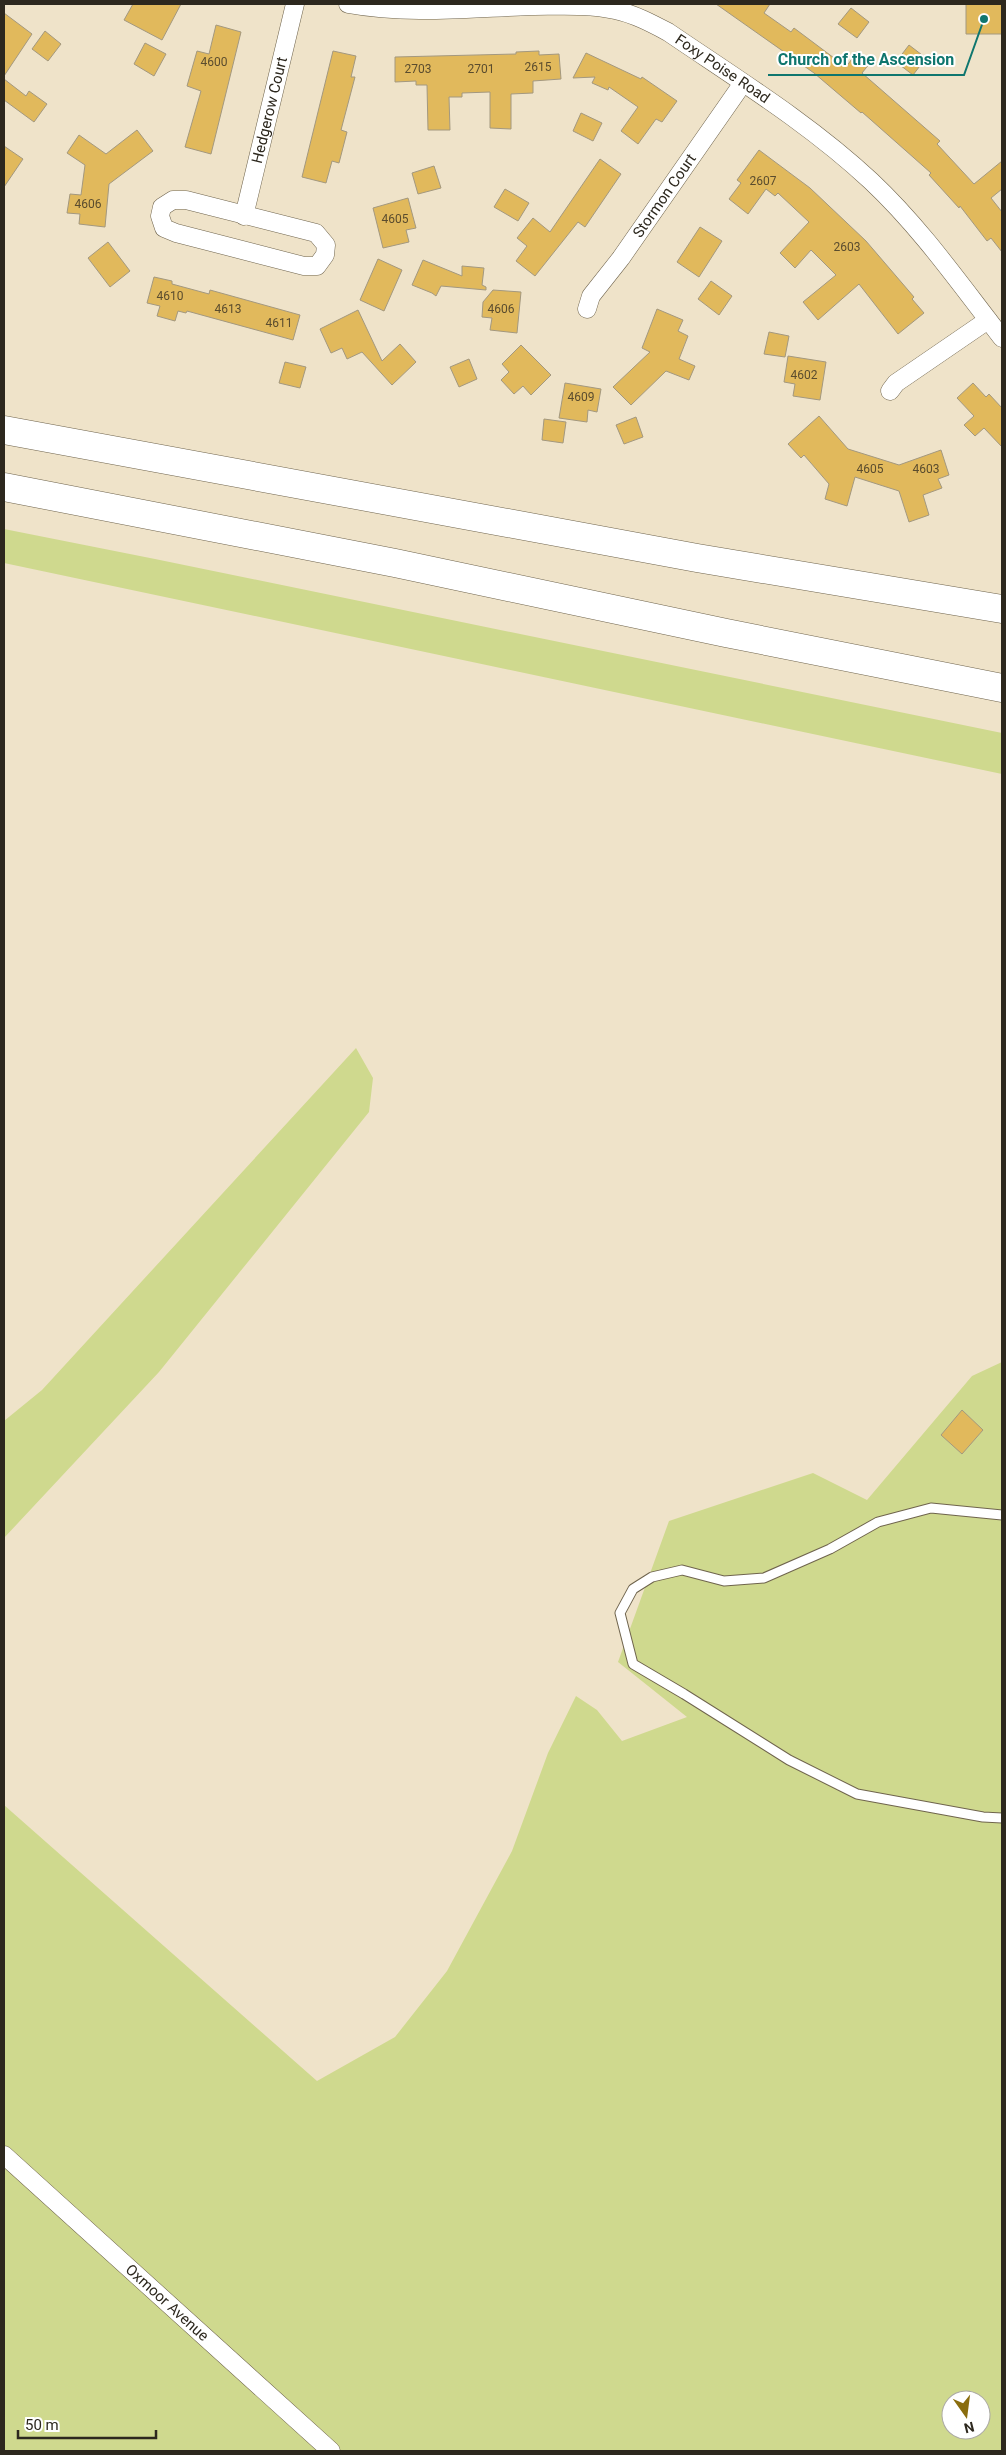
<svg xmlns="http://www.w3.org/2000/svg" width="1006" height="2455" viewBox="0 0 1006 2455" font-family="Roboto,sans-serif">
<rect width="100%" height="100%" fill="#efe3c9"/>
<!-- green -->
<path fill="#cfd98e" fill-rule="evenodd" d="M4 529 155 559 1002 733V774L4 563Z
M356 1048 373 1078 369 1112 159 1372 4 1538V1421L42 1390Z
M1002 1362V2451H4V1805L317 2081 395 2037 447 1971 512 1851 548 1753 576 1696 597 1710 622 1741 687 1717 618 1662 669 1521 813 1473 867 1500 972 1376ZM951 2400H981V2430H951Z"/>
<!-- building -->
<path fill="#e1b95c" stroke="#a3987f" d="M133 4H181L162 40 124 20Z
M716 4H770L764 13 791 32 794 28 846 67 857 52 870 63 862 73 940 141 937 144 974 184 1002 161V189L991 198 1002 212V252L991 238 987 241 960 206 959 208 929 175 931 173 862 112 861 113 814 73Z
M966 4H1002V34H966Z
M851 8 869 22 857 38 838 24Z
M4 13 32 34 4 76Z
M216 25 241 32 211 154 185 147 201 91 187 86 197 51 209 54Z
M45 31 61 44 48 61 32 49Z
M145 43 166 54 154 76 134 64Z
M909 45 926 58 913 75 896 62Z
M333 51 356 56 351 77H355L341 130 347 132 339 163 332 161 326 183 302 177Z
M539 51V55L559 54 561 79 533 81V93L511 94V129L490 128V92L462 93V97H449L450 130H428L427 85H416V81L395 82V57L516 54V52Z
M586 53 641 79 642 77 677 101 662 122 656 119 638 144 621 131 638 107 609 87 608 90 592 83 595 77 573 78Z
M4 79 26 96 29 91 47 104 34 122 4 100Z
M581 113 602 123 593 141 573 131Z
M137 130 153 151 109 184 105 227 79 224 80 214 67 213 70 194 81 195 85 165 67 153 79 135 106 154Z
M4 146 23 159 4 187Z
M759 150 810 188 866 241 914 297 912 299 924 313 898 334 859 284 818 320 803 302 836 275 811 250 795 268 780 253 809 222 778 193 775 196 766 189 748 214 729 199 741 183 737 180Z
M600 159 621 174 585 227 578 222 535 276 516 261 527 246 517 238 533 218 550 232Z
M434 166 441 188 418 194 412 173Z
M505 189 529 203 518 221 494 207Z
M408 198 416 228 406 230 409 242 383 248 373 208Z
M700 227 722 241 699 277 677 262Z
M108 242 130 271 110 287 88 258Z
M378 259 402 270 384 311 360 300Z
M423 260 462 276V266L484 268 482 285 486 287V290L441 286 436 296 432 293 412 285Z
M154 277 172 281V284L209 294 210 290 300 315 293 340 187 311 186 313 178 311 175 321 157 316 160 306 147 303Z
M711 281 732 296 719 315 698 299Z
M493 290 521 292 517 333 490 330 492 318 482 317 483 302Z
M657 309 683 320 678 331 688 336 679 359 695 366 689 380 666 371 631 405 613 387 650 352 642 348Z
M358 310 382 361 400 344 416 362 392 385 362 352 347 359 342 348 331 353 320 329Z
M769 332 789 336 785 357 764 354Z
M521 345 551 375 531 395 523 386 514 394 501 380 509 372 502 364Z
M788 356 826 362 820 400 793 396 795 384 784 382Z
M469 359 477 379 459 387 450 367Z
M285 362 306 367 300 388 279 383Z
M565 383 601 389 597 412 588 410 587 422 559 418Z
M973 383 986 397 989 394 1002 408V447L984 428 975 436 964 425 974 416 957 398Z
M819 416 848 449 899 465 941 450 949 475 938 479 942 488 923 495 929 515 909 522 899 491 855 477 847 506 825 499 829 484 804 455 801 458 788 444Z
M636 417 643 437 624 444 616 425Z
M544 419 566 422 563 443 542 440Z
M962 1410 983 1430 962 1454 941 1435Z"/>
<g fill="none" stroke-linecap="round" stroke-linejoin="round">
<defs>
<path id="lane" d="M1002 1515 931 1508 878 1522 830 1549 764 1578 724 1581 682 1570 652 1577 633 1589 620 1613 633 1664 684 1694 789 1760 857 1794 983 1817 1002 1818"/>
<g id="street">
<path id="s1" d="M348 4C408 15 471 8 531 6 559 6 588 4 615 10 634 14 651 23 668 32 737 79 810 124 871 181 921 228 960 284 1002 338"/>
<path d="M173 200H186L316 233 326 245 325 255 317 266H304L176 233 164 228 160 216 162 207Z"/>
<path id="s2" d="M244 216 295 4"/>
<path id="s3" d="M587 309 591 296 621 258 743 83"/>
<path d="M890 391 896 383 988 320"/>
<path id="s4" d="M4 2155 331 2451"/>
</g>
<path id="highway" d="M4 430 697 558 1002 609
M4 487 395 563 726 633 1002 688"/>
</defs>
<!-- lane casing -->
<use href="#lane" stroke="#6f644d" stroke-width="11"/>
<!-- street casing -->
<use href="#street" stroke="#6f644d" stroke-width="19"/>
<!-- highway casing -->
<use href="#highway" stroke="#6f644d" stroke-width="29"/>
<!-- lane -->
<use href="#lane" stroke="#fff" stroke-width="9"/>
<!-- street -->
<use href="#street" stroke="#fff" stroke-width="18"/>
<!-- highway -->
<use href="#highway" stroke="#fff" stroke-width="28"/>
</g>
<g text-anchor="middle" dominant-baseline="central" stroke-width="4" stroke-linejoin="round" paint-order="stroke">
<!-- number labels -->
<g font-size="12" fill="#5a4c2e">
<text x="214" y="62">4600</text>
<text x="538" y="67">2615</text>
<text x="418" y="69">2703</text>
<text x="481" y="69">2701</text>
<text x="763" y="181">2607</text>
<text x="88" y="204">4606</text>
<text x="395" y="219">4605</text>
<text x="847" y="247">2603</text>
<text x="170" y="296">4610</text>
<text x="228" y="309">4613</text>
<text x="501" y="309">4606</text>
<text x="279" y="323">4611</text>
<text x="804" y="375">4602</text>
<text x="581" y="397">4609</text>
<text x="870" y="469">4605</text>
<text x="926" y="469">4603</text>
</g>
<!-- street labels -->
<g font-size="15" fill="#2d281e" stroke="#fff">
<text stroke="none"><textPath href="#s1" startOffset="391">Foxy Poise Road</textPath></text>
<text stroke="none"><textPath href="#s2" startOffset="109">Hedgerow Court</textPath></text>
<text stroke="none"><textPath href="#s3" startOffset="138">Stormon Court</textPath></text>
<text stroke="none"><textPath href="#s4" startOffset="220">Oxmoor Avenue</textPath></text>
</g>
</g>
<!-- callouts -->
<path fill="none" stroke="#0f766e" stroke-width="2" d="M984 19L964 75H768"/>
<circle fill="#0f766e" stroke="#fff" stroke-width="2" cx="984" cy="19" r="5"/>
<g font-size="16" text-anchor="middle" font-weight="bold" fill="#0f766e" stroke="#fff" stroke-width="4" stroke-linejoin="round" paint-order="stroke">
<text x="866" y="65">Church of the Ascension</text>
</g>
<!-- border -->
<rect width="1006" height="2455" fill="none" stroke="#2d281e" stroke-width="10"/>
<!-- north arrow -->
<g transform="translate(966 2415) rotate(166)"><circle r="24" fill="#ffffff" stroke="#aba9a5"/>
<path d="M0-4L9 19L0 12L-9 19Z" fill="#8a6d0e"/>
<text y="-8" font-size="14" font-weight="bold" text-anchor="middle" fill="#2d281e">N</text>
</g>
<!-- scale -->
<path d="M18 2430v8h138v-8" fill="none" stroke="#2d281e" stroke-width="2.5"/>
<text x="25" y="2430" font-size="15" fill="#2d281e" stroke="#ffffff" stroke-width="4" paint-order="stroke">50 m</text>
</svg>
